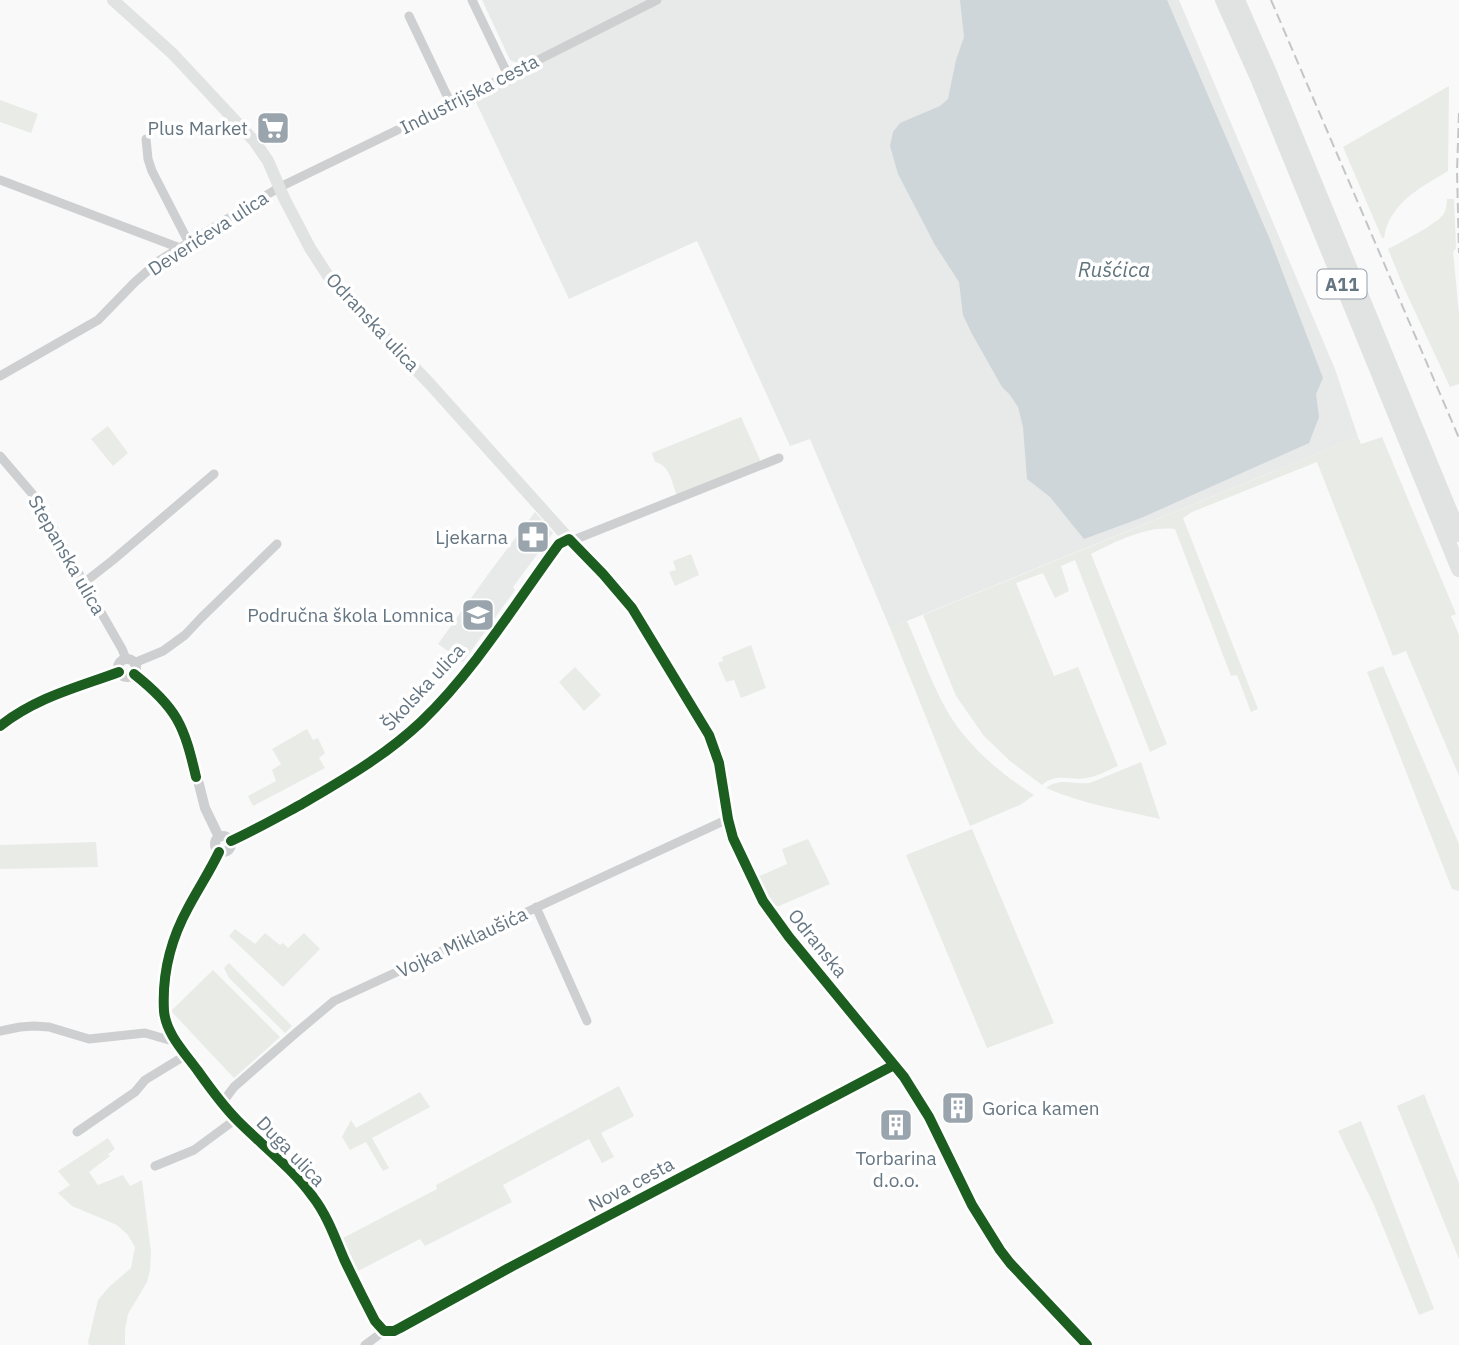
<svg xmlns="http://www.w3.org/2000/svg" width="1459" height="1345" viewBox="0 0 1459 1345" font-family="'IBM Plex Sans',sans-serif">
<rect width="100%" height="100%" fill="#f9f9f9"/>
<!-- built -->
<path fill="#e8e9e9" d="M482 0H1179L1335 369 1358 437 890 628 810 439 790 446 697 241 569 299 473 96 522 73 517 63 510 60Z
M535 512 553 533 513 587 515 590 463 662 438 644 489 573Z"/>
<!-- green -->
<path fill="#e8ebe6" d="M1449 86 1448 171C1420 188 1389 203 1384 238H1382L1343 147Z
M0 100 38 114 31 133 0 122Z
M1447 199H1454L1456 248 1453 252 1459 314V384L1450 387 1404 288 1388 249C1400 243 1436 224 1443 215 1446 211 1447 204 1447 199Z
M741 417 761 462 677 496C672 483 670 465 655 462L652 453Z
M108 426 128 453 113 466 91 439Z
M1358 437 1361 444 1382 437 1456 614 1451 616 1459 635V776L1406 651 1393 656 1317 462 1192 512 1183 518 1258 709 1251 712 1237 675 1231 676 1175 529C1146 526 1117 541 1091 554L1167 744 1150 752 1075 560 1061 566 1069 591 1055 598 1043 573 1016 583 1054 676 1078 667 1118 766C1108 770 1097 777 1086 778 1070 781 1056 772 1042 785L1010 761 984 736 956 696 923 615Z
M691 554 699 575 675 586 669 572 676 570 673 561Z
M907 621C924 659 937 702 963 734 983 759 1008 778 1034 795L1020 805 970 826 890 628Z
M751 645 766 688 741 698 734 680 726 682 718 663 723 661 722 657Z
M1383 666 1459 844V891L1452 889 1367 672Z
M575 667 601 695 584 711 559 682Z
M307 729 313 740 318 738 325 753 319 758 325 768 253 806 248 796 276 781 272 770 281 764 272 749Z
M1141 762 1160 819C1122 810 1082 804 1046 788 1060 777 1074 785 1090 783Z
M972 829 1054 1023 987 1048 906 855Z
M808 839 830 884 779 906H774L770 904 755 878 787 864 782 849Z
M96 842 98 867 0 869V845Z
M235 929 255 944 265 933 280 945 283 943 288 948 304 933 320 949 283 987 229 936Z
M229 963 292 1026 285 1033 229 978 224 968Z
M213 970 280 1037 234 1078 171 1011Z
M619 1086 634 1116 601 1133 614 1157 602 1163 589 1139 503 1185 512 1202 425 1246 420 1239 358 1271 343 1238 437 1189 436 1185Z
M420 1092 430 1107 372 1138 389 1168 383 1171 366 1142 350 1150 342 1137 351 1120 356 1128Z
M1424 1094 1459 1183V1259L1397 1106Z
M1361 1121 1434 1309 1419 1315 1374 1205 1338 1131Z
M108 1138 115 1149 108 1154 110 1156 89 1172 98 1185 123 1175 130 1186 142 1180 151 1252 150 1270 147 1282 128 1314 125 1330V1345H89L88 1342 98 1300 109 1287 131 1268 135 1247 128 1235 117 1225 72 1206 58 1193 70 1185 58 1171Z"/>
<!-- water -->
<path fill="#ced6d9" d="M960 0H1167L1271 242 1323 378 1316 394 1319 417 1309 443 1141 518 1084 539 1050 497 1027 479 1023 427 1018 407 1010 395 1002 387 971 332 963 315 959 282 935 245 898 174 890 146 893 132 900 123 940 106 948 99 956 60 964 37Z"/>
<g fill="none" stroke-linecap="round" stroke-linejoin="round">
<!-- minor -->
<path stroke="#cecfd0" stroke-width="9" d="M472 0 508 75
M409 16 451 104
M146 139 148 159 152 171 189 243
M0 180 180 248
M0 376 98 320 135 282 160 260 280 187 451 104 657 0
M0 456 35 497 122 649 126 659
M571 541 779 458
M85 582 113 560 214 474
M134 663 163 651 185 635 201 618 277 544
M219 852C210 871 198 889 188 908 171 939 162 975 164 1011 166 1034 185 1053 198 1071 210 1088 223 1106 238 1121 263 1146 292 1168 313 1197 327 1215 335 1238 344 1259 354 1280 364 1300 375 1321L384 1331
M536 907 587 1021
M0 1031 20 1027 34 1026 49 1027 89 1039 145 1033 176 1042
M222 1103 234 1087 297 1032 334 1001 728 819
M77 1132 135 1092 145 1080 186 1055
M155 1166 194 1150 236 1119
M365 1345 384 1331H394L400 1328 507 1269 894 1065"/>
<!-- tertiary -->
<path stroke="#cecfd0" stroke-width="10" d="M118 668a9 9 0 1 1 18 0a9 9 0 1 1-18 0Z
M134 674 158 694 178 718 189 745 205 808 219 837
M0 726C37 697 76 688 119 672
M215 844a8 8 0 1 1 16 0a8 8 0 1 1-16 0Z
M231 841C255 830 278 817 302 804 344 779 385 756 421 722 475 670 515 604 559 544L569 539 603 574 632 608 709 735 719 763 728 819 733 838 763 901 789 937 904 1077 929 1117 972 1205 1000 1250 1010 1263 1087 1345"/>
<!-- secondary -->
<path stroke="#e1e2e2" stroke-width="12" d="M113 0 173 54 255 142 268 161 284 198 310 248 332 282 430 384 569 539"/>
<!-- motorway -->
<path stroke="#e1e2e2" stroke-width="16" d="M1223 0 1258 78 1459 569
M1237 0 1269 73 1459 534"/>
<!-- rail -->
<path stroke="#c3c5c6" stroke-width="2" stroke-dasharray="10 5" stroke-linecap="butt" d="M1271 0 1459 438
M1459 113 1457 171 1459 253"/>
<defs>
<path id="cycleway" d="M134 674C177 708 184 725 196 777
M0 726C37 697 76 688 119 672
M231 841C255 830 278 817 302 804 344 779 385 756 421 722 475 670 515 604 559 544L569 539 603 574 632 608 709 735 719 763 728 819 733 838 763 901 789 937 904 1077 929 1117 972 1205 1000 1250 1010 1263 1087 1345
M219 852C210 871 198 889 188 908 171 939 162 975 164 1011 166 1034 185 1053 198 1071 210 1088 223 1106 238 1121 263 1146 292 1168 313 1197 327 1215 335 1238 344 1259 354 1280 364 1300 375 1321L384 1331H394L400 1328 507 1269 894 1065"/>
</defs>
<!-- cycleway casing -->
<use href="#cycleway" stroke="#fff" stroke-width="15"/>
<!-- cycleway -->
<use href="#cycleway" stroke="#1b5e20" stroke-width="10"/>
</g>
<!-- icons -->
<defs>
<symbol id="supermarket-square" viewBox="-11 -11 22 22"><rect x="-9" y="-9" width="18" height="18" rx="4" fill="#99a4ac" stroke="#fff"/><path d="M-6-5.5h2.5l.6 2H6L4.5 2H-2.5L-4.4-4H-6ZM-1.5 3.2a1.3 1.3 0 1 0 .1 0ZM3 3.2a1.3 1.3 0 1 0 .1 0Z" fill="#fff"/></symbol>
<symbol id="pharmacy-square" viewBox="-11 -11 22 22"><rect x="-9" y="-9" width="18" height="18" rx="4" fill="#99a4ac" stroke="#fff"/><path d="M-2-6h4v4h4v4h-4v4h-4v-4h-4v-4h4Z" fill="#fff"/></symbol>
<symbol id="school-square" viewBox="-11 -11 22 22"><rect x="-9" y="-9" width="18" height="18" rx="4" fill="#99a4ac" stroke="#fff"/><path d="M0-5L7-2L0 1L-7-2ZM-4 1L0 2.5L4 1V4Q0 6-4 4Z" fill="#fff"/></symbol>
<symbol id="building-square" viewBox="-11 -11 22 22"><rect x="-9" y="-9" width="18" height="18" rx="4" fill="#99a4ac" stroke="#fff"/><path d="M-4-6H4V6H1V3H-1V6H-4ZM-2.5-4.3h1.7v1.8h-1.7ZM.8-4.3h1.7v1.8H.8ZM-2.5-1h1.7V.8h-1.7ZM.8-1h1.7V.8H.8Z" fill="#fff"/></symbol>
</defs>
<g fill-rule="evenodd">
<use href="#supermarket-square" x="254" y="109" width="38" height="38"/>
<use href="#pharmacy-square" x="514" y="518" width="38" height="38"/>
<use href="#school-square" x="459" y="596" width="38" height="38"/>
<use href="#building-square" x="939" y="1089" width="38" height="38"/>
<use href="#building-square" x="877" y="1106" width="38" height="38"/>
</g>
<g text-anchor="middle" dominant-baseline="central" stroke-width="7" stroke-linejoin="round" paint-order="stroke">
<!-- shield labels -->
<rect fill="#fff" stroke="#939fa8" stroke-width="2" x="1317.5" y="269.5" width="49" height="29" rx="5"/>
<g font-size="18" font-weight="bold" fill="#657683">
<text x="1342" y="284">A11</text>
</g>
<!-- street labels -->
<g font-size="19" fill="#657683" stroke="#fff">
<text transform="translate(469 94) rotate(-27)">Industrijska cesta</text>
<text transform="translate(208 233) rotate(-33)">Deverićeva ulica</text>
<text transform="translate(373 322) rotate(47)">Odranska ulica</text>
<text transform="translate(67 555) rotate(60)">Stepanska ulica</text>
<text transform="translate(423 687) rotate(-47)">Školska ulica</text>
<text transform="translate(462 942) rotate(-25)">Vojka Miklaušića</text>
<text transform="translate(818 943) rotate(51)">Odranska</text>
<text transform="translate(291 1151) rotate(46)">Duga ulica</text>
<text transform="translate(631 1184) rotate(-28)">Nova cesta</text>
</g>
<!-- poi labels -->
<g font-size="19" fill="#657683" stroke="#fff" text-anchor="end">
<text x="248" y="128">Plus Market</text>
<text x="508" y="537">Ljekarna</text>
<text x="454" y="615">Područna škola Lomnica</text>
<text x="982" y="1108" text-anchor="start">Gorica kamen</text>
<text x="896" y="1158" text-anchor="middle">Torbarina<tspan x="896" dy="22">d.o.o.</tspan></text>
</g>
<!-- water labels -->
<g font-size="21" font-style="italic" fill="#60757c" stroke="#fff">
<text x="1114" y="269">Rušćica</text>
</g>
</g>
</svg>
